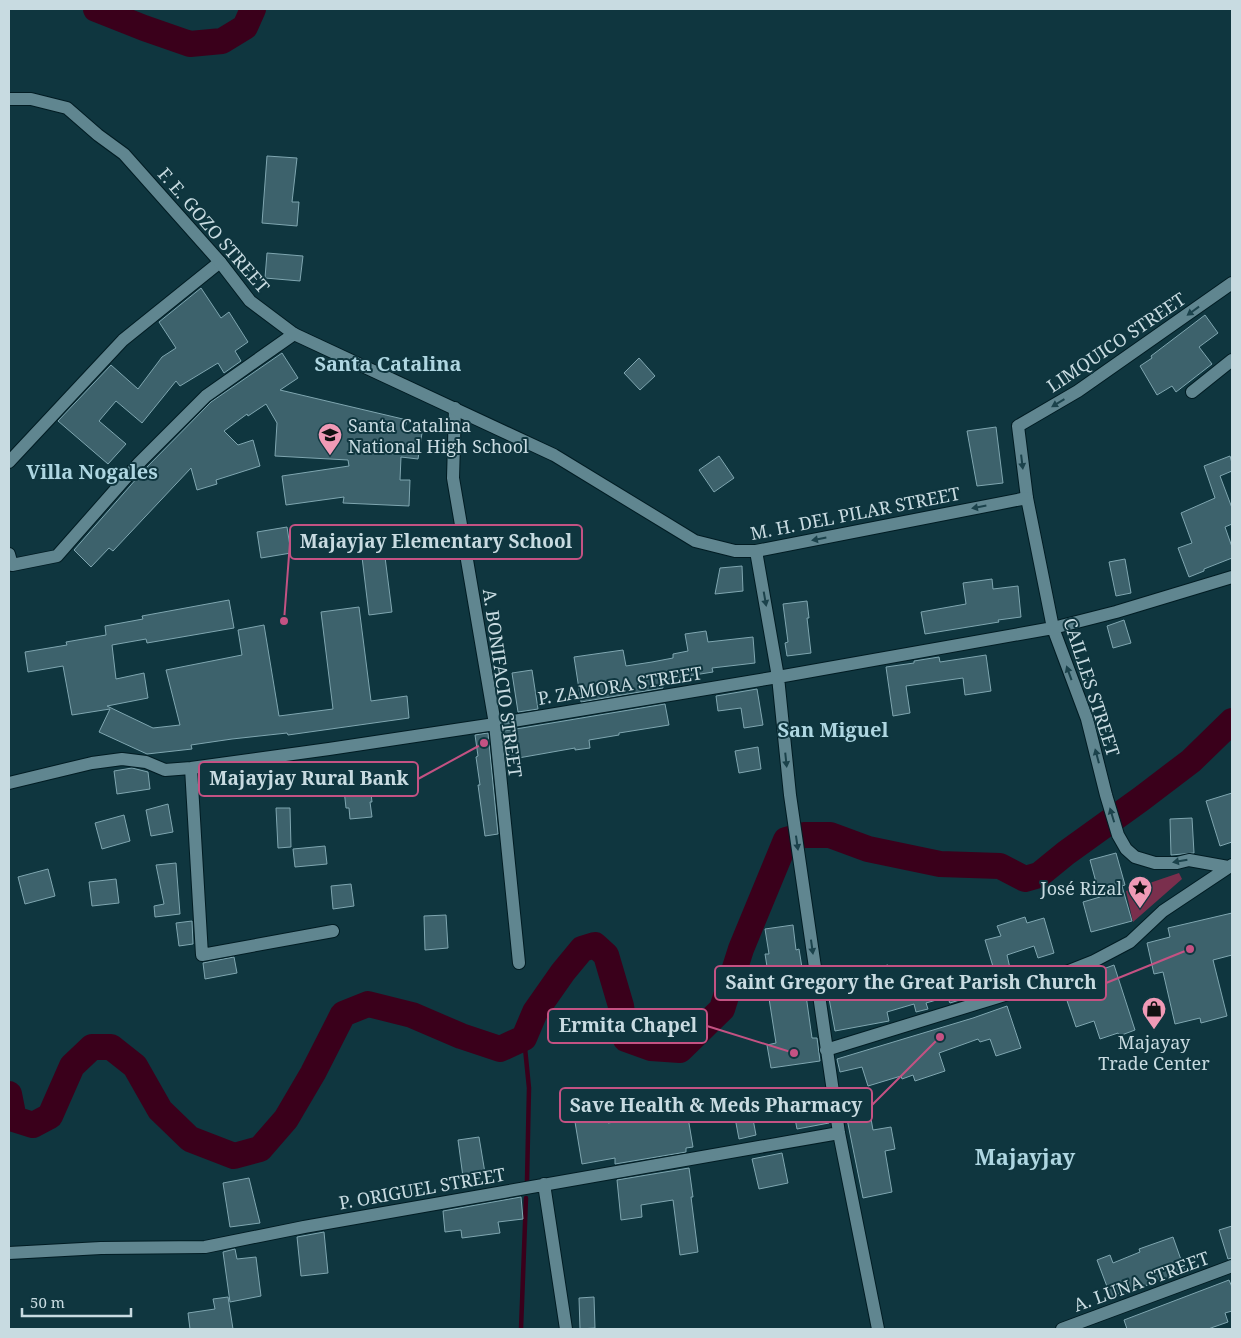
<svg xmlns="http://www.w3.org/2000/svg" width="1241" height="1338" viewBox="0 0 1241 1338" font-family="'Noto Serif',serif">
<rect width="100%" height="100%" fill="#0f363f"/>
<!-- green -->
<path fill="#7a2f4d" d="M1179 873 1182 879 1133 922 1126 891Z"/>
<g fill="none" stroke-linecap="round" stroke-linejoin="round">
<!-- stream -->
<path stroke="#3a001b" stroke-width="4.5" d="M524 1038 529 1088 527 1181
M521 1329 526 1198"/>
<!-- river -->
<path stroke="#3a001b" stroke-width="26" d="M96 9 144 28 190 44 222 41 245 27 253 9
M9 1094 14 1119 33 1125 50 1116 72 1066 92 1047H111L135 1066 160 1110 190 1139 234 1156 260 1149 286 1119 313 1073 343 1014 368 1004 412 1015 461 1036 500 1049 524 1038 535 1012 563 972 582 949 595 945 606 955 621 1006 626 1039 651 1048 680 1050 722 1009 741 949 786 840 804 835H830L868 849 940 864 1000 866 1025 879 1039 875 1066 853 1141 799 1191 761 1232 721"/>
</g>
<!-- building -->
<path fill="#3d626c" stroke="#7fa6b0" d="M267 156 297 158 292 202H299L297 226 262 223Z
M267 253 303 256 300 281 265 278Z
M201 288 221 318 229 312 248 342 235 351 241 361 224 373 218 363 180 386 176 381 142 423 116 401 99 421 126 444 108 464 58 421 111 365 138 389 162 357 176 348 159 322Z
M1205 315 1218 333 1199 347 1212 364 1176 392 1172 386 1157 395 1140 366 1152 358 1151 356Z
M282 353 298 378 280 390 407 420 404 431 422 433 418 459 401 457 400 480H410L409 506 343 503 344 497 286 505 282 476 349 466 348 460 275 456 277 423 266 404 248 416 247 414 224 431 238 445 253 440 260 466 216 480 217 484 197 490 191 468 113 551 109 548 91 567 74 550 145 469 211 402Z
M639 358 655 376 640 390 624 373Z
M996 427 1003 483 977 486 967 431Z
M719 456 734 478 714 492 699 470Z
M1230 456 1232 463V471L1220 476 1232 508V524L1225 527 1232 547V558L1204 569V571L1189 577 1178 548 1192 543 1181 513 1215 498 1204 466Z
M287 527 291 553 261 558 257 532Z
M378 528 382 558 385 557 392 612 369 615 362 557 358 558 355 531Z
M1125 559 1131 593 1116 596 1109 562Z
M742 566 743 591 715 594 720 568Z
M992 579 993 589 1018 586 1021 617 998 620 999 622 925 634 921 612 966 604 963 583Z
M229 600 234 628 147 643 146 639 112 645 116 679 144 673 148 698 107 706 153 728 180 725 166 670 242 655 238 630 264 625 279 716 333 709 321 612 359 607 371 701 407 696 409 718 288 735 287 733 232 739 191 745 192 749 147 754 99 732 110 709 72 715 63 666 28 672 25 652 67 645 66 642 106 635 105 626 143 619 142 616Z
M807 601 809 618H807L811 653 787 656 785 643 788 642 783 604Z
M1124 620 1131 643 1113 648 1107 626Z
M706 631 708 642 753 637 755 663 712 668 713 672 662 680 663 688 581 702 574 657 623 650 626 666 652 662 673 658V654L688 651 685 634Z
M986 655 991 691 965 695 963 678 906 686 910 713 893 716 886 667 914 663V661L939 657 940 662Z
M532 670 538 709 518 712 512 673Z
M757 689 763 725 744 728 741 708 718 711 716 696Z
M665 704 669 725 619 733V735L589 740 590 748 575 750V748L507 760 504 731Z
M488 733 498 834 485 836 478 785H480L476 757 478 756 475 735Z
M758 747 761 769 739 773 735 751Z
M368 767 372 802H370L372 817 350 819 349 808H346L342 771Z
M132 768 148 772 150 789 117 794 114 771Z
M1232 793V842L1220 846 1206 801Z
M168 804 173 832 151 836 146 810Z
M276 808H290L291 847 278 848Z
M124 815 130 841 102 849 95 823Z
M1192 818 1194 853 1171 855 1170 819Z
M325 846 327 864 295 867 293 849Z
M1116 853 1125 885 1122 886 1132 921 1091 932 1083 902 1100 897 1090 860Z
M176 863 180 914 155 917 154 906 164 904 156 865Z
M48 869 55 896 25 904 18 877Z
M116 879 119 903 92 906 89 882Z
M351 884 354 906 333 909 331 886Z
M1232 913V955L1213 960 1227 1016 1201 1023 1200 1018 1175 1024 1163 972 1154 974 1147 943 1170 937 1168 928Z
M446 915 448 948 425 950 424 916Z
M1025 917 1027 923 1044 918 1054 953 1038 958 1034 946 1007 955 1012 977 982 986 983 991 966 996V998L950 1003 947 997 926 1003 928 1009 916 1012 914 1004 887 1012 889 1021 835 1031 828 993 859 987 855 972 888 965 891 976 905 973 909 987 942 978 943 981 959 976 961 981 994 970 985 940 1001 936 997 926Z
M192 921 193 944 179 946 176 923Z
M793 925 796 950 799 949 803 974 812 1038H817L820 1061 771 1068 767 1045 776 1043 768 992 760 993 758 981 769 979 765 954H769L765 929Z
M234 957 237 973 205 979 203 963Z
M1114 965 1135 1030 1119 1036 1118 1033 1100 1039 1094 1021 1076 1027 1061 983 1094 970 1095 972Z
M1007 1006 1021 1048 996 1056 990 1039 980 1042 978 1039 939 1053 945 1071 915 1081 913 1075 902 1079 901 1076 868 1086 862 1067 840 1072 837 1059 973 1018Z
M866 1091 873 1130 891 1127 895 1149 885 1151 892 1192 863 1198 847 1119 845 1120 842 1096Z
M684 1094 693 1147 686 1148V1152L615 1164V1158L582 1164 574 1116 605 1110 608 1123 633 1119V1122L670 1116 667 1097Z
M749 1098 756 1135 739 1139 732 1102Z
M826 1102 829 1123 797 1129 793 1108Z
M479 1137 485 1173 463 1177 458 1140Z
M782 1153 788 1183 759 1189 752 1159Z
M689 1168 693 1197H691L698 1252 680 1255 673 1200 641 1205 642 1217 621 1220 617 1180Z
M249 1178 260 1223 230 1227 223 1183Z
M521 1197 523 1219 498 1222 500 1233 462 1238 461 1230 445 1232 443 1211Z
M1232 1226V1258L1228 1259 1219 1230Z
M324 1232 328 1273 301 1276 297 1237Z
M1173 1237 1185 1271 1126 1293V1291L1111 1297 1097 1260 1110 1255 1113 1263 1140 1252 1139 1249Z
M235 1249 237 1259 256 1257 261 1296 230 1302 223 1252Z
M1229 1280 1232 1287V1311L1225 1313 1228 1322 1208 1329H1127L1124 1320Z
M228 1297 233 1329H190L188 1313 215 1309 213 1299Z
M594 1297 595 1328 580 1329 579 1298Z"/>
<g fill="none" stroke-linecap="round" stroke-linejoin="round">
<defs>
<path id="street" d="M1192 392 1232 360
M455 408 453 478 495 724 519 963
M9 462 123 340 220 262
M1027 498 1018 426 1078 391 1232 283
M9 554 12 565 57 556 139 463 206 396 294 334
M191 768 202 955 333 931
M9 783 92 763 122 759 146 762 165 770 191 768 329 749 495 724 778 677"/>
<path id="secondary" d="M9 99H31L67 108 98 135 124 154 220 262 250 301 294 334 554 455 695 541 735 551H756L1027 498 1053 628 1087 719 1106 795 1118 835 1126 849 1135 857 1155 863H1177L1189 860 1228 867
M756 551 778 677 790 795 839 1133 878 1329
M778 677 1053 628 1116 612 1232 577
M826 1050 1021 990 1094 961 1130 942 1163 911 1232 865
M544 1184 566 1329
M9 1253 101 1248 205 1247 304 1227 839 1133
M1062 1329 1232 1266"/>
</defs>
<!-- street casing -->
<use href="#street" stroke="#011c23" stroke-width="14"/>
<!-- secondary casing -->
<use href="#secondary" stroke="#011c23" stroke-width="14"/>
<!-- street -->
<use href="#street" stroke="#608690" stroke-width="12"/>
<!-- secondary -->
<use href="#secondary" stroke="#608690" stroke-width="12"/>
</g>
<!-- one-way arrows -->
<defs><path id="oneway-solid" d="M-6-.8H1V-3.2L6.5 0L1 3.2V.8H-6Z" transform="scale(1.25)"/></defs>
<g fill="#1b424b">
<use href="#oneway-solid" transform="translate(1193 311) rotate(144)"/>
<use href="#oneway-solid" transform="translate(1058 403) rotate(149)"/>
<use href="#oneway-solid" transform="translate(1022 462) rotate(83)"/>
<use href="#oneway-solid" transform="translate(979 507) rotate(169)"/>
<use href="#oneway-solid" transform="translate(819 539) rotate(169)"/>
<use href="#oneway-solid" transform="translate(765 599) rotate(80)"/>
<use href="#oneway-solid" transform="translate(1069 673) rotate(-110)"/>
<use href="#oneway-solid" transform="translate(1097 756) rotate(-105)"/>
<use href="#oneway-solid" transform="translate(786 760) rotate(84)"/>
<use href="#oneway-solid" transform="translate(1112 815) rotate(-107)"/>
<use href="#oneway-solid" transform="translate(797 843) rotate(82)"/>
<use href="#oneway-solid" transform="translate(1180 861) rotate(170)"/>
<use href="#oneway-solid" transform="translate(812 947) rotate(82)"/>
</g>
<!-- icons -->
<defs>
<symbol id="school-pin" viewBox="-11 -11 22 30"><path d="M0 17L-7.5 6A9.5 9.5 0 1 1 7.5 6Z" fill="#f09ab6" stroke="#0f363f"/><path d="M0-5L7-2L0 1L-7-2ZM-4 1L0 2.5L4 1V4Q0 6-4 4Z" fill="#111"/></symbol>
<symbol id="sight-pin" viewBox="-11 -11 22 30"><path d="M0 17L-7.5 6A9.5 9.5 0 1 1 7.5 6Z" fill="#f09ab6" stroke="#0f363f"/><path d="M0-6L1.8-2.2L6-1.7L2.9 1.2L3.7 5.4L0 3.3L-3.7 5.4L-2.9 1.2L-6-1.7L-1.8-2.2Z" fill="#111"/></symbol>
<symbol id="shop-pin" viewBox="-11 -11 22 30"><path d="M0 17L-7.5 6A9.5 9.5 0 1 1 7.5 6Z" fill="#f09ab6" stroke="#0f363f"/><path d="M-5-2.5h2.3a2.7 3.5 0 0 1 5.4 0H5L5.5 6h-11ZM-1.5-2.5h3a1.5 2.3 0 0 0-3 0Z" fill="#111"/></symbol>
</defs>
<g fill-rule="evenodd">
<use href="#school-pin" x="316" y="421" width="28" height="38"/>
<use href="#sight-pin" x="1126" y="874" width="28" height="38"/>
<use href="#shop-pin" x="1140" y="995" width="28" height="38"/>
</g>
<g text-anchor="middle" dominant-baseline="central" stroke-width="4" stroke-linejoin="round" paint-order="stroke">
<!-- street labels -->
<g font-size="18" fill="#c8dbe1" stroke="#0f363f">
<text transform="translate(214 230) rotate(49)">F. E. GOZO STREET</text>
<text transform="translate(1116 342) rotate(-34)">LIMQUICO STREET</text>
<text transform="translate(855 513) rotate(-11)">M. H. DEL PILAR STREET</text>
<text transform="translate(503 683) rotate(82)">A. BONIFACIO STREET</text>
<text transform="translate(620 685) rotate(-9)">P. ZAMORA STREET</text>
<text transform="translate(1092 687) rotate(72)">CAILLES STREET</text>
<text transform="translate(422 1188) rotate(-10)">P. ORIGUEL STREET</text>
<text transform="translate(1141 1281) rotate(-20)">A. LUNA STREET</text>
</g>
<!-- poi labels -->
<g font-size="18" fill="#c8dbe1" stroke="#0f363f" text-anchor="start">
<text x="348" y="425">Santa Catalina<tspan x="348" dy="21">National High School</tspan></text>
<text x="1122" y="888" text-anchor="end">José Rizal</text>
<text x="1154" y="1042" text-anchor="middle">Majayay<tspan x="1154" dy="21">Trade Center</tspan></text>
</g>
<!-- quarter labels -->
<g font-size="20" font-weight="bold" fill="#aed6e1" stroke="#0f363f">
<text x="388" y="363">Santa Catalina</text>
<text x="92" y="471">Villa Nogales</text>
<text x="833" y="729">San Miguel</text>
</g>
<!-- district labels -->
<g font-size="22" font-weight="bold" fill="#aed6e1" stroke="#0f363f">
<text x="1025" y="1156">Majayjay</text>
</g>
</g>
<!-- callouts -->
<path fill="none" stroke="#c45283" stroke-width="2" d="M284 621L290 542M484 743L418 779M1190 949L1106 983M794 1053L707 1026M940 1037L872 1105"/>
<g fill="#c45283" stroke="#0f363f" stroke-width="2">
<circle cx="284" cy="621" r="5"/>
<circle cx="484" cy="743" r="5"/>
<circle cx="1190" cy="949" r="5"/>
<circle cx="794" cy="1053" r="5"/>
<circle cx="940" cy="1037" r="5"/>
</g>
<g fill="#0f363f" stroke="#c45283" stroke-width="2">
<rect x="290" y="525" width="292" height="34" rx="5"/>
<rect x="199" y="762" width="219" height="34" rx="5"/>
<rect x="715" y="966" width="391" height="34" rx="5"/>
<rect x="548" y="1009" width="159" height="34" rx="5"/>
<rect x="560" y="1088" width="312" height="34" rx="5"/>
</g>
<g font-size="19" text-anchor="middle" font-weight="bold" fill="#c8dbe1">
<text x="436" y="548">Majayjay Elementary School</text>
<text x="309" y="785">Majayjay Rural Bank</text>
<text x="911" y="989">Saint Gregory the Great Parish Church</text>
<text x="628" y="1032">Ermita Chapel</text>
<text x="716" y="1112">Save Health &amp; Meds Pharmacy</text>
</g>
<!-- border -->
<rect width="1241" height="1338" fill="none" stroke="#c8dbe1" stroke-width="20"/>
<!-- scale -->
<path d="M22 1308v8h109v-8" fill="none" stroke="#c8dbe1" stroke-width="2.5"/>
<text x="30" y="1308" font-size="15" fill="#c8dbe1" stroke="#0f363f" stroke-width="4" paint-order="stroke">50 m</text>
</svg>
